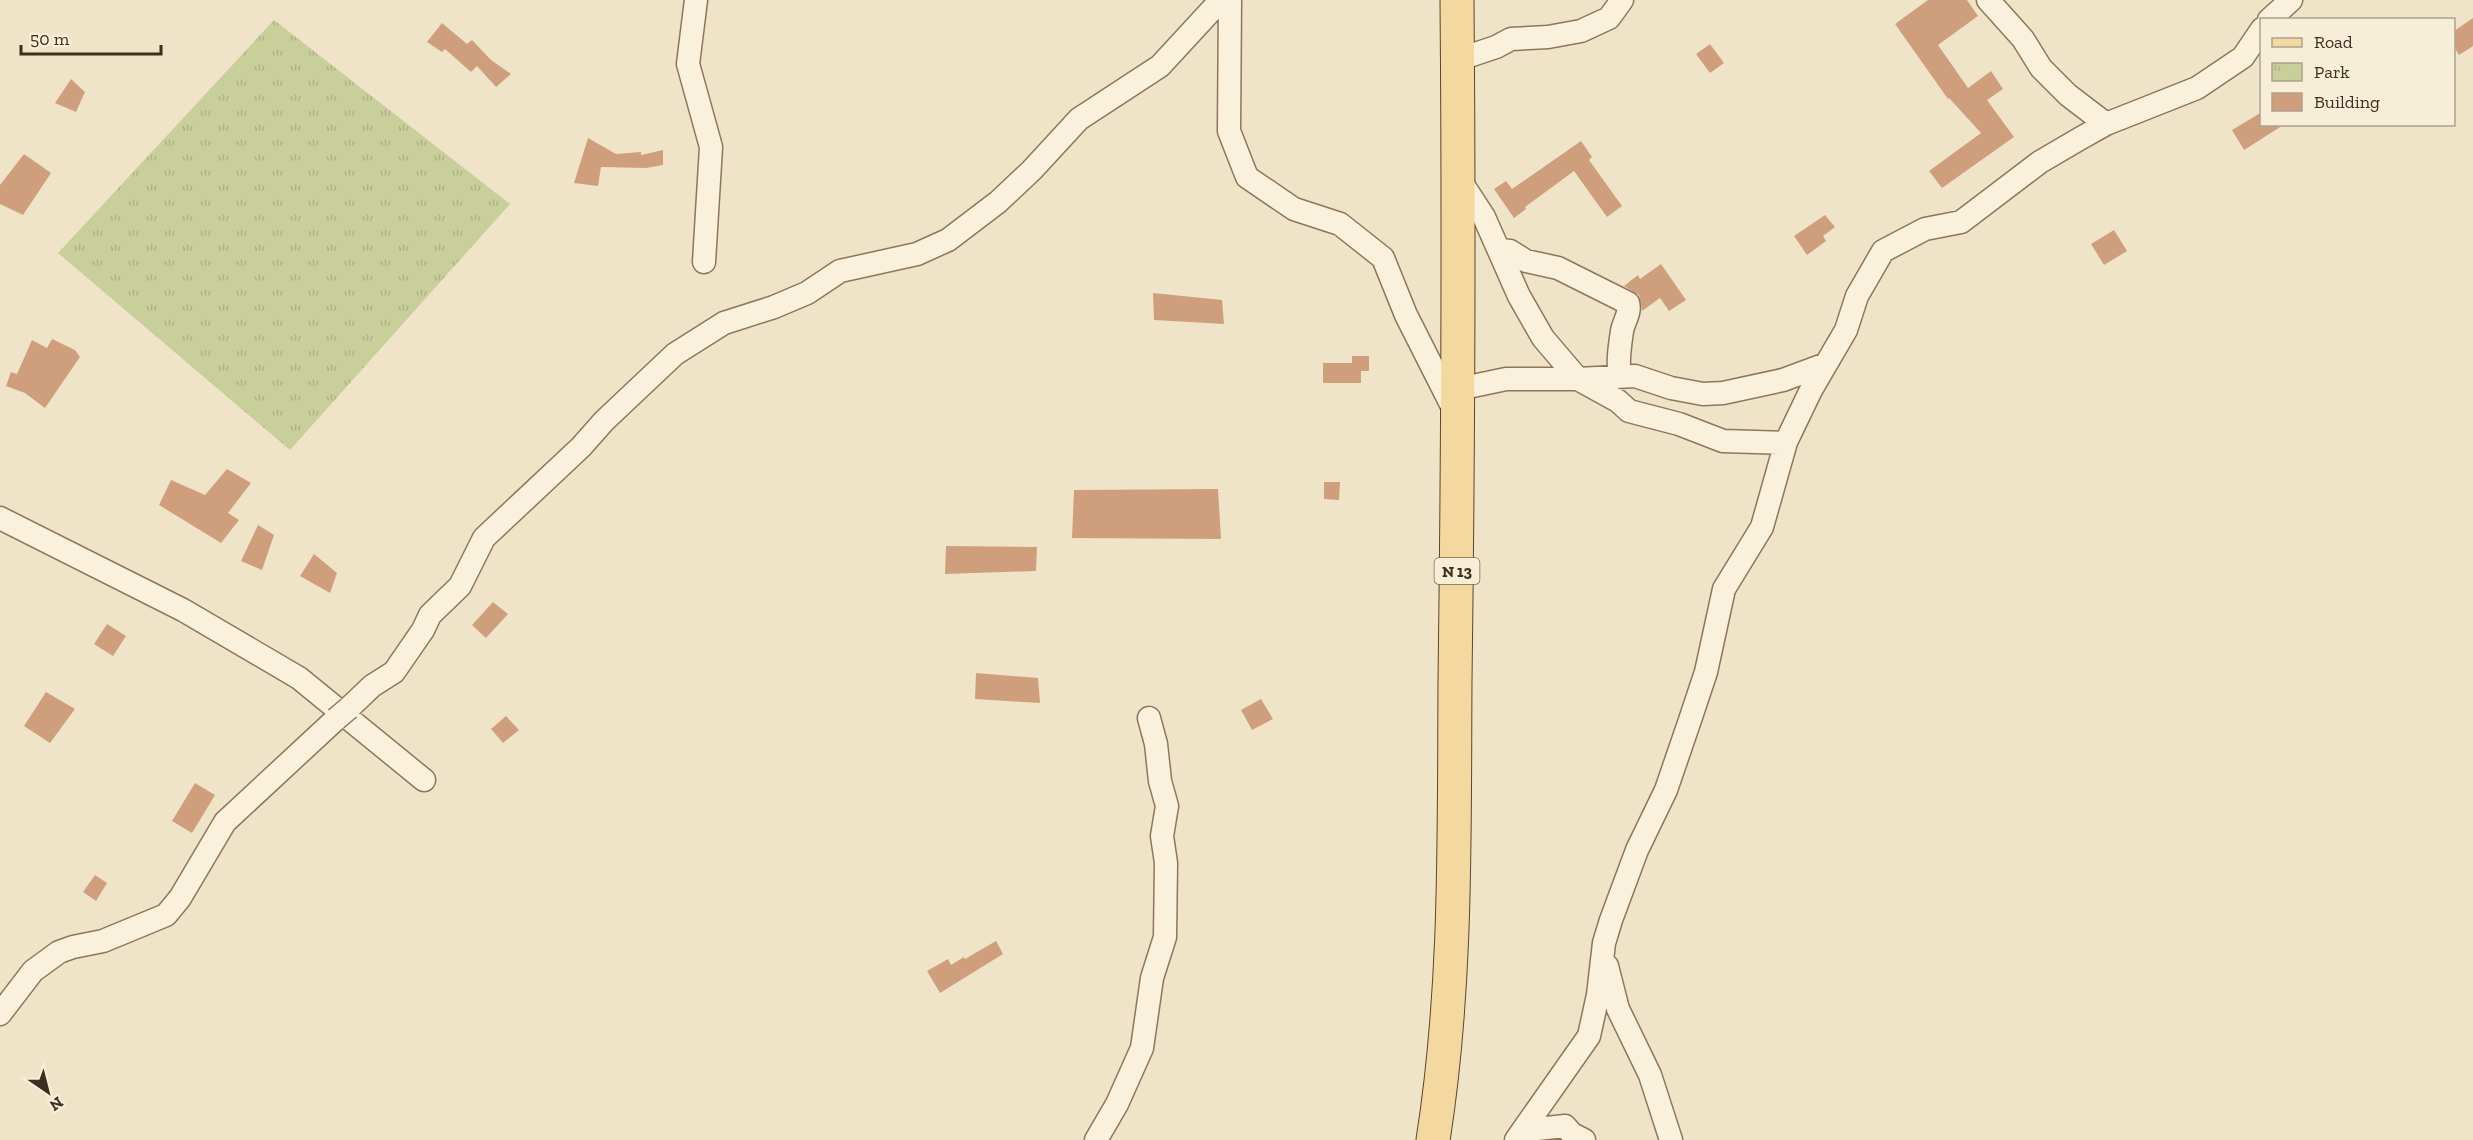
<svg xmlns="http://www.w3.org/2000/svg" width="2473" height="1140" viewBox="0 0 2473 1140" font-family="'Zilla Slab',serif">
<defs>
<pattern id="park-tufts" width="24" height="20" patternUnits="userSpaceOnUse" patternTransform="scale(1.5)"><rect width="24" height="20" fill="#c9cf9b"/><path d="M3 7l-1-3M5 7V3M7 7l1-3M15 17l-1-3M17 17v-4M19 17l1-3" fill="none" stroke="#aeb285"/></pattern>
</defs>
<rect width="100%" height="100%" fill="#f0e4c8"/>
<!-- park -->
<path fill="url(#park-tufts)" d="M274 20 510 204 290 450 58 253Z"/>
<!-- building -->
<path fill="#cf9f7d" d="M1928 0H1967L1978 16 1938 45 1968 88 1991 71 2003 89 1987 100 2014 137 1942 188 1929 171 1981 133 1949 98 1948 99 1895 24Z
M2473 18V46L2459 55 2454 47V31Z
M442 23 467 44 472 40 491 60 511 74 496 87 477 66 471 72 445 49 442 52 427 42Z
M1710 44 1724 63 1710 73 1696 54Z
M71 79 85 92 76 112 55 103Z
M2262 112V124H2285L2244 150 2232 130Z
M588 138 616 154 641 152V155L663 150V165L646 168 601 167 598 186 574 183Z
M1581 141 1592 157 1589 160 1622 206 1607 217 1574 171 1525 207 1526 209 1514 218 1494 189 1506 181 1512 189Z
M24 154 51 173 23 215 0 204V185Z
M1825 215 1835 227 1823 236 1826 241 1807 255 1794 236Z
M2114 230 2127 251 2104 265 2091 244Z
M1661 264 1686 300 1669 311 1660 298 1642 311 1639 295 1624 286 1638 275 1640 279Z
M1153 293 1222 300 1224 324 1154 320Z
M52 339 75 350 80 357 45 408 25 393 6 386 11 372 17 374 32 340 47 348Z
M1352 356H1369V371H1361V383H1323V363H1352Z
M227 469 251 483 228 513 239 520 221 543 159 505 171 480 205 495Z
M1324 482H1340L1339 500 1324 499Z
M1218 489 1221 539 1072 538 1074 490Z
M258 525 274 535 262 570 241 561Z
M946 546 1037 547 1036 571 945 574Z
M314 554 337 573 330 593 300 576Z
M493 602 508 614 486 638 472 625Z
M107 624 126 636 113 656 94 644Z
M976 673 1038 678 1040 703 975 699Z
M46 692 75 709 50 743 24 726Z
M1261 699 1273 719 1252 730 1241 710Z
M506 716 519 730 503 743 491 729Z
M195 783 215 795 192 833 172 821Z
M95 875 107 883 96 901 83 892Z
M996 941 1003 954 940 993 927 971 948 959 951 965 964 957 965 959Z"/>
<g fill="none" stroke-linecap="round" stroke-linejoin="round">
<defs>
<path id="street" d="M696 0 688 64 711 147 704 262
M1230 0 1229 131 1247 177 1294 209 1340 224 1383 258 1406 315 1454 410
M1988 0 2023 39 2041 68 2068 95 2106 124
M2269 20 2291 0
M1457 60 1496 47 1511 39 1548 37 1581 31 1609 18 1622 0
M1458 177 1484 217 1519 296 1543 338 1578 379 1635 376 1671 388 1703 394 1723 393 1783 380 1826 364
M1500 250 1510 251 1526 261 1558 268 1628 303C1631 312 1624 321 1622 331 1620 345 1617 363 1620 376
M1459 386 1468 387 1506 379H1578L1618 401 1629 411 1679 424 1723 441 1785 443
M0 518 183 610 299 678 424 780
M349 708 372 686 394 672 423 630 430 615 460 586 484 538 581 447 604 421 675 354 724 323 774 307 807 293 840 271 917 254 948 240 998 202 1032 170 1079 119 1160 66 1219 2 1224 0
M1607 966 1618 1009 1650 1075 1671 1140
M0 1014 33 971 59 952 73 947 103 941 166 915 180 898 225 822 336 719
M1096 1140 1117 1104 1142 1048 1152 978 1165 937 1166 863 1162 836 1167 806 1160 781 1156 744 1149 718
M1516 1140 1589 1036 1598 995 1604 943 1611 920 1637 850 1666 790 1690 720 1706 672 1724 589 1762 527 1786 442 1811 390 1846 330 1857 296 1883 251 1925 229 1961 222 2040 162 2081 138 2106 124 2197 88 2243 57 2262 29
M1524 1140 1537 1129 1565 1126 1572 1134 1584 1140"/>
<path id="primary" d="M1433 1140C1457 989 1454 835 1455 682 1458 455 1459 228 1457 0"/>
</defs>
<!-- street casing -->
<use href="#street" stroke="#8d765c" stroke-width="25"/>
<!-- primary casing -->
<use href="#primary" stroke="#5b4430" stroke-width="35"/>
<!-- street -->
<use href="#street" stroke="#faf1dc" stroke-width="22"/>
<!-- primary -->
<use href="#primary" stroke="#f3d9a0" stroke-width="33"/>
<defs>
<path id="street-bridge" d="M336 719 349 708"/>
</defs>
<!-- street-bridge casing -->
<use href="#street-bridge" stroke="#8d765c" stroke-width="25" stroke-linecap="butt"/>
<!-- street-bridge -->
<use href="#street-bridge" stroke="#faf1dc" stroke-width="22"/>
</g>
<g text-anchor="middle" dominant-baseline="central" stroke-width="4.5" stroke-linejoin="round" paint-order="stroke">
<!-- shield labels -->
<rect fill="#f7eed8" stroke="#756857" stroke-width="1.5" x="1434.5" y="558" width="45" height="26" rx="4.5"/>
<g font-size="16" font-weight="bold" fill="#3d2e20">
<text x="1457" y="571">N 13</text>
</g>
</g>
<!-- legend -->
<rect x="2260" y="18" width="195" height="108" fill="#f7eed8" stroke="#ada18e" stroke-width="1.5"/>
<rect x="2272" y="38" width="30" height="9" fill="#f3d9a0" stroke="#ada18e" stroke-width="1.5"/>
<text x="2314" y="48" font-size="18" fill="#3d2e20">Road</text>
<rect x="2272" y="63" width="30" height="18" fill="url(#park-tufts)" stroke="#ada18e" stroke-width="1.5"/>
<text x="2314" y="78" font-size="18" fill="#3d2e20">Park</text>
<rect x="2272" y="93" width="30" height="18" fill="#cf9f7d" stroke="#ada18e" stroke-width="1.5"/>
<text x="2314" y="108" font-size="18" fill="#3d2e20">Building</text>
<!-- north arrow -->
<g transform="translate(48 1092) rotate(145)" stroke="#f7eed8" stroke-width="4.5" paint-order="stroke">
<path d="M0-4.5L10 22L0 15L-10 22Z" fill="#3d2e20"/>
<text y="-9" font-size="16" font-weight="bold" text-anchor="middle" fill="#3d2e20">N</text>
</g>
<!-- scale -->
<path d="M21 45v9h140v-9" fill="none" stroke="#3d2e20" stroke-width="3"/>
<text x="30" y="45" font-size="18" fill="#3d2e20" stroke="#f7eed8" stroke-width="4.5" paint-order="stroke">50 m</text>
</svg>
